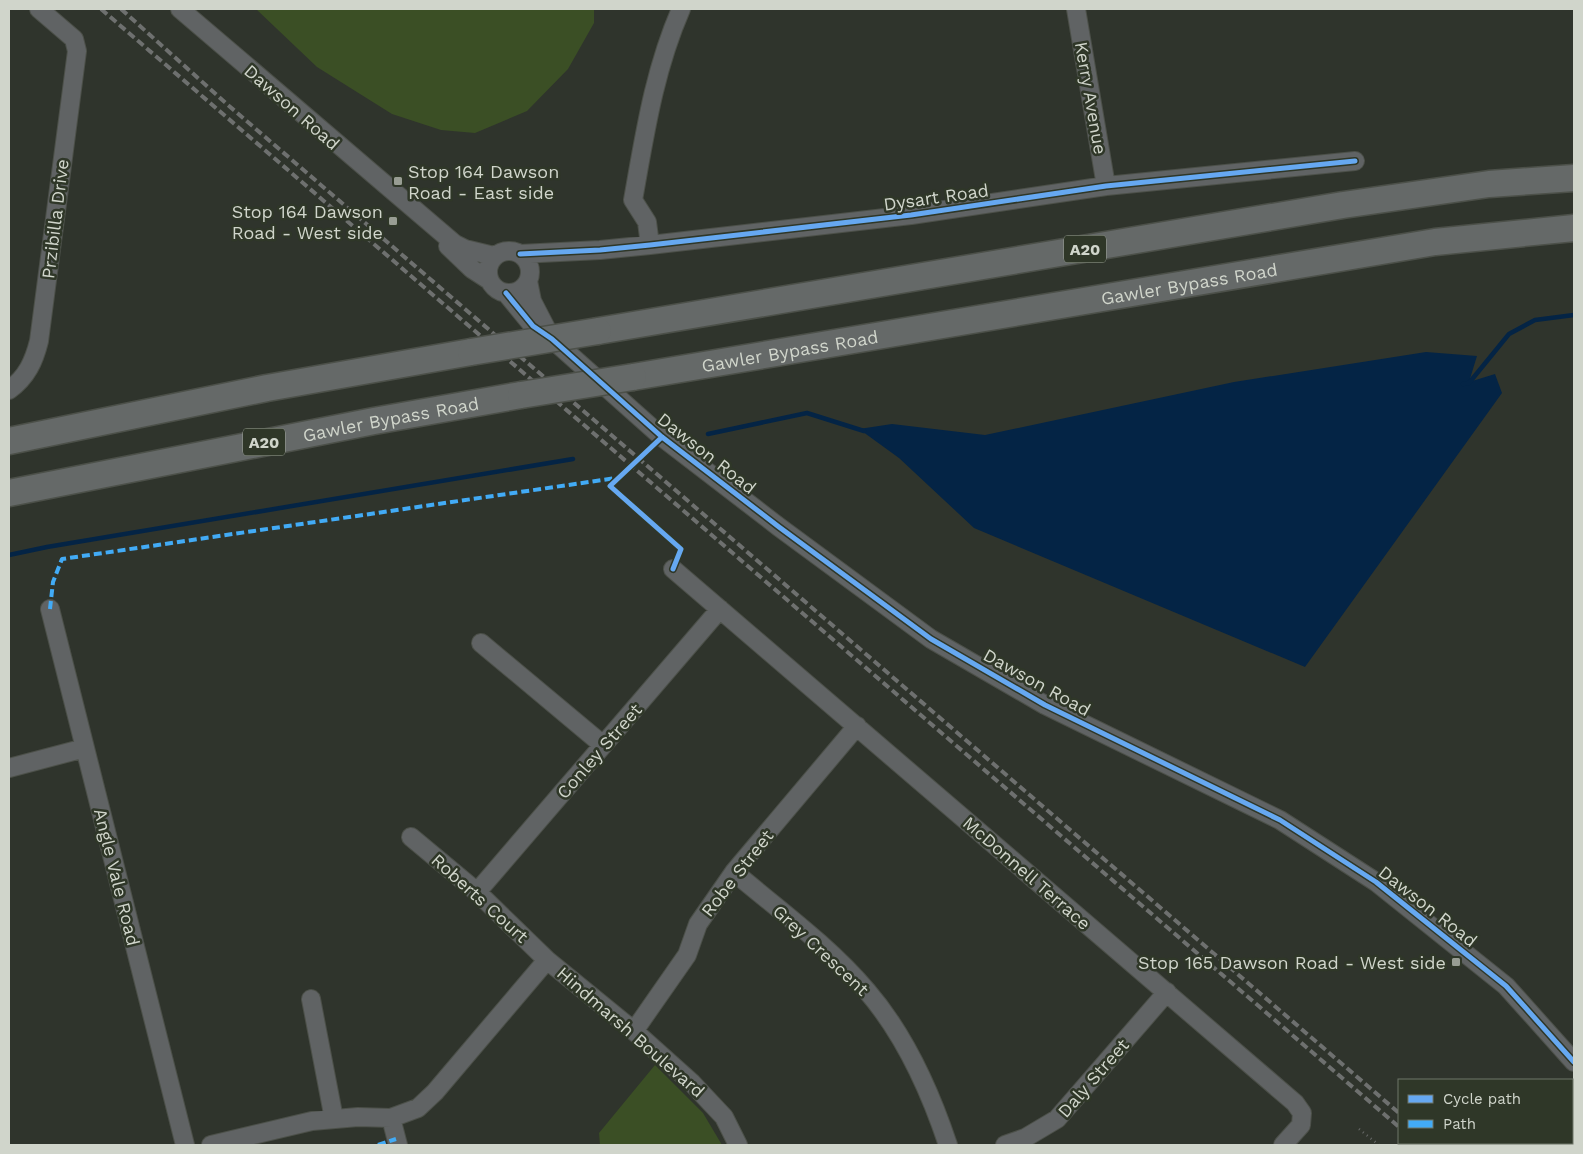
<svg xmlns="http://www.w3.org/2000/svg" width="1583" height="1154" viewBox="0 0 1583 1154" font-family="'Work Sans',sans-serif">
<rect width="100%" height="100%" fill="#2f342c"/>
<!-- green -->
<path fill="#3b4f25" d="M256 9H594V23L568 69 527 111 475 133 441 130 392 114 317 67Z
M655 1065 703 1113 722 1145H600L599 1133Z"/>
<!-- water -->
<path fill="#042445" d="M1426 352 1477 356 1469 382 1495 374 1502 393 1305 667 974 528 899 458 859 429 892 424 985 435 1234 382Z"/>
<g fill="none" stroke-linecap="round" stroke-linejoin="round">
<!-- stream -->
<path stroke="#042445" stroke-width="4.5" d="M1463 384 1469 383 1509 334 1535 320 1574 315
M708 434 807 413 864 431
M9 555 47 547 573 459"/>
<defs>
<path id="minor" d="M180 9 455 244 465 249 494 256
M1076 9 1106 186
M650 245 647 222 633 200C645 133 654 71 681 9
M448 246 472 269 489 280
M488 272a21 21 0 1 1 42 0a21 21 0 1 1-42 0Z
M520 254 600 250 650 245 911 215 1106 186 1355 161
M528 281 532 301 548 332
M506 293 533 326 552 339 662 437 779 527 931 639 1045 705 1280 820 1376 882 1506 986 1574 1062
M9 390C27 377 34 361 39 341L77 51 74 39 39 9
M673 569 1295 1103 1302 1113 1301 1125 1283 1145
M50 609 185 1145
M481 643 603 745
M9 768 85 748
M411 837 477 892 547 960 634 1031 692 1083 724 1117 738 1145
M734 872C779 910 829 946 867 991 905 1035 930 1091 948 1145
M477 892 720 609
M311 999 334 1119
M634 1031 687 955 698 924 734 872 857 726
M1572 1104 1574 1101
M391 1118 398 1145
M211 1145 312 1121 358 1117 391 1118 418 1108 435 1092 547 960
M1005 1145 1025 1138 1057 1119 1167 992
M1537 1145 1539 1143"/>
<g id="highway">
<path d="M598 331 1343 205 1489 184 1574 178"/>
<path id="s1" d="M633 377 1435 242 1574 228"/>
<path d="M9 441 267 388 471 352"/>
<path id="s2" d="M9 493 374 421 521 395"/>
</g>
</defs>
<!-- minor casing -->
<use href="#minor" stroke="#4c5049" stroke-width="20"/>
<!-- highway casing -->
<use href="#highway" stroke="#4c5049" stroke-width="29"/>
<!-- path -->
<path stroke="#686a69" stroke-width="2.5" stroke-dasharray="1 4" stroke-linecap="butt" d="M1359 1129 1379 1145"/>
<!-- minor -->
<use href="#minor" stroke="#606364" stroke-width="18"/>
<!-- highway -->
<use href="#highway" stroke="#656968" stroke-width="26"/>
<!-- rail -->
<path stroke="#6e706f" stroke-width="4" stroke-dasharray="8 4" stroke-linecap="butt" d="M101 9 1399 1127
M121 9 228 105 1399 1113
M1418 1143 1420 1145
M1434 1143 1437 1145"/>
<defs>
<path id="highway-bridge" d="M471 352 598 331
M521 395 633 377"/>
</defs>
<!-- highway-bridge casing -->
<use href="#highway-bridge" stroke="#4c5049" stroke-width="29" stroke-linecap="butt"/>
<!-- highway-bridge -->
<use href="#highway-bridge" stroke="#656968" stroke-width="26"/>
<!-- quiet -->
<path stroke="#42abf6" stroke-width="4" stroke-dasharray="8 4" stroke-linecap="butt" d="M50 609 53 582 62 559 616 478
M378 1145 396 1139"/>
<defs>
<path id="cycleway" d="M520 254 600 250 650 245 911 215 1106 186 1355 161
M506 293 533 326 552 339 662 437 779 527 931 639 1045 705 1280 820 1376 882 1506 986 1574 1062
M662 437 610 486 681 549 673 569"/>
</defs>
<!-- cycleway casing -->
<use href="#cycleway" stroke="#2f3728" stroke-width="8"/>
<!-- cycleway -->
<use href="#cycleway" stroke="#66a8f1" stroke-width="5"/>
</g>
<!-- markers -->
<g fill="#989d93" stroke="#2f3728" stroke-width="2">
<rect x="393" y="176" width="10" height="10" rx="2.5"/>
<rect x="388" y="216" width="10" height="10" rx="2.5"/>
<rect x="1451" y="957" width="10" height="10" rx="2.5"/>
</g>
<g text-anchor="middle" dominant-baseline="central" stroke-width="5" stroke-linejoin="round" paint-order="stroke">
<!-- shield labels -->
<g fill="#2f3728" stroke="#a0a69a" stroke-width="1">
<rect x="1064" y="235.5" width="42" height="27" rx="4"/>
<rect x="243" y="428.5" width="42" height="27" rx="4"/>
</g>
<g font-size="16" font-weight="bold" fill="#d0d5cb">
<text x="1085" y="249">A20</text>
<text x="264" y="442">A20</text>
</g>
<!-- street labels -->
<g font-size="18" fill="#d0d5cb" stroke="#2f3728">
<text transform="translate(1091 98) rotate(80)">Kerry Avenue</text>
<text transform="translate(292 107) rotate(41)">Dawson Road</text>
<text transform="translate(936 197) rotate(-8)">Dysart Road</text>
<text transform="translate(55 219) rotate(-83)">Przibilla Drive</text>
<text stroke="none"><textPath href="#s1" startOffset="564">Gawler Bypass Road</textPath></text>
<text stroke="none"><textPath href="#s1" startOffset="159">Gawler Bypass Road</textPath></text>
<text stroke="none"><textPath href="#s2" startOffset="389">Gawler Bypass Road</textPath></text>
<text transform="translate(707 453) rotate(38)">Dawson Road</text>
<text transform="translate(1037 682) rotate(29)">Dawson Road</text>
<text transform="translate(599 751) rotate(-49)">Conley Street</text>
<text transform="translate(737 873) rotate(-52)">Robe Street</text>
<text transform="translate(1027 873) rotate(41)">McDonnell Terrace</text>
<text transform="translate(117 877) rotate(76)">Angle Vale Road</text>
<text transform="translate(480 898) rotate(42)">Roberts Court</text>
<text transform="translate(1428 906) rotate(38)">Dawson Road</text>
<text transform="translate(821 950) rotate(43)">Grey Crescent</text>
<text transform="translate(631 1032) rotate(41)">Hindmarsh Boulevard</text>
<text transform="translate(1093 1078) rotate(-49)">Daly Street</text>
</g>
<!-- poi labels -->
<g font-size="18" fill="#d0d5cb" stroke="#2f3728" text-anchor="end">
<text x="408" y="171" text-anchor="start">Stop 164 Dawson<tspan x="408" dy="21">Road - East side</tspan></text>
<text x="383" y="211">Stop 164 Dawson<tspan x="383" dy="21">Road - West side</tspan></text>
<text x="1446" y="962">Stop 165 Dawson Road - West side</text>
</g>
</g>
<!-- border -->
<rect width="1583" height="1154" fill="none" stroke="#d0d5cb" stroke-width="20"/>
<!-- legend -->
<rect x="1398" y="1079" width="175" height="65" fill="#2f3728" stroke="#6f7669"/>
<rect x="1408" y="1095" width="25" height="8" fill="#66a8f1" stroke="#6f7669"/>
<text x="1443" y="1104" font-size="15" fill="#d0d5cb">Cycle path</text>
<rect x="1408" y="1120" width="25" height="8" fill="#42abf6" stroke="#6f7669"/>
<text x="1443" y="1129" font-size="15" fill="#d0d5cb">Path</text>
</svg>
